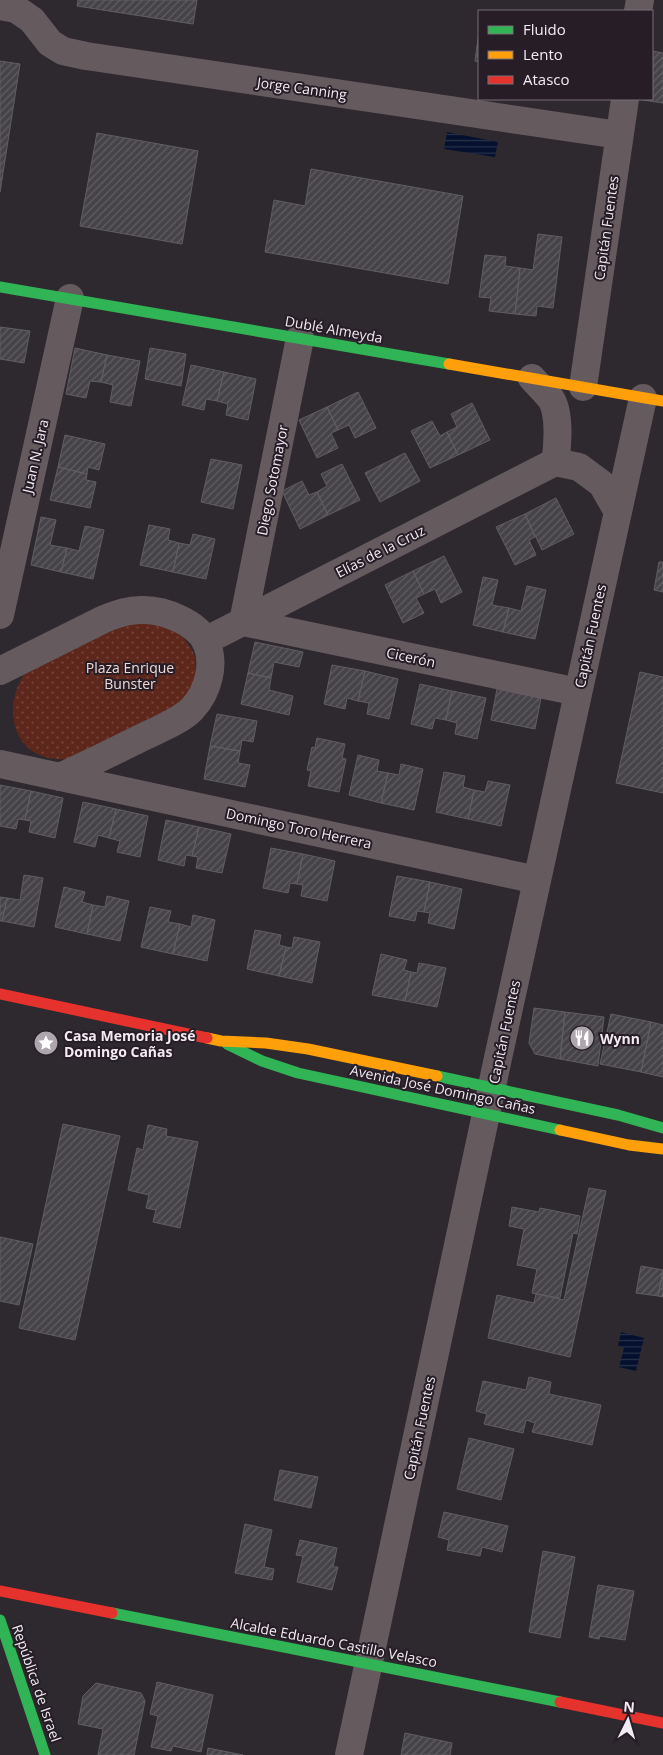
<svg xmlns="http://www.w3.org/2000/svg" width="663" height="1755" viewBox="0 0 663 1755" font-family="'Open Sans',sans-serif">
<defs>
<pattern id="park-dots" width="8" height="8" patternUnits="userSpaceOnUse" patternTransform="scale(1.25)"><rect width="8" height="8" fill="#5e271c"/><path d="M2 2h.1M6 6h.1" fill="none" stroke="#76463d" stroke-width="1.8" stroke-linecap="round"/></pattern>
<pattern id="water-rules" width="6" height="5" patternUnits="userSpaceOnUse" patternTransform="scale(1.25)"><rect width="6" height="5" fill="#04102d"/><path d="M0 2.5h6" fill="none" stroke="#29334c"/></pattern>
<pattern id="building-hatch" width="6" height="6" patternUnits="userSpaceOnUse" patternTransform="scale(1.25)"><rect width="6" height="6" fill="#454347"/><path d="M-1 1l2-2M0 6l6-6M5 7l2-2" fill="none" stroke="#605e62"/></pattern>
</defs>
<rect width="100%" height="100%" fill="#2e292e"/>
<!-- park -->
<path fill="url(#park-dots)" d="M138 622 163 625 183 637 192 650 195 657 196 673 192 689 176 708 67 759C16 763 0 713 24 674L111 629Z"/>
<!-- water -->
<path fill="url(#water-rules)" d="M447 132 498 142 495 157 444 149Z
M621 1332 644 1338 636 1371 619 1367 624 1348 618 1346Z"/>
<!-- building -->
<path fill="url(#building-hatch)" stroke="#615e63" d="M78 0H197L193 24 77 6Z
M479 32V62L475 61Z
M652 51 663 53V103L643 100V99H652Z
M0 61 20 64 0 192Z
M97 133 198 151 182 244 80 226Z
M311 169 463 196 448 284 265 252 274 200 305 206Z
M538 234 562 237 553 308 537 306 536 316 515 314 520 268 533 270Z
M485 255 506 257 505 266 520 268 515 314 489 311 491 298 479 297Z
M0 327 30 331 24 363 0 359Z
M75 348 107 355 101 382 90 381 86 398 66 394Z
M150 348 186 354 181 386 145 379Z
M107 355 140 361 131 406 110 402 113 385 101 382Z
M191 365 224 372 217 401 206 399 204 410 182 405Z
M224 372 256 379 248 420 226 415 228 404 217 401Z
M358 392 376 428 355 438 349 425 338 430 327 407Z
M472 403 490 440 458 455 447 432 457 427 451 414Z
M327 407 338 430 331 433 338 448 317 458 299 420Z
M432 421 440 436 447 432 458 455 430 468 411 431Z
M65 435 105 444 99 470 88 467 87 474 58 467Z
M405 453 420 481 380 502 365 473Z
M211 459 242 465 233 509 201 502Z
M342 464 360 500 328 515 317 492 327 486 321 474Z
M58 467 87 474 86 480 96 482 90 508 50 500Z
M302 481 309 495 317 492 328 515 300 529 282 491Z
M556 498 574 534 542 550 525 514Z
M525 514 535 537 529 540 536 555 515 565 496 527Z
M41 517 56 520 50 545 67 548 61 572 31 565Z
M149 525 170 529 168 540 179 543 173 572 140 565Z
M85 526 104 530 93 579 61 572 67 548 79 551Z
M193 534 215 539 206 579 173 572 179 543 190 545Z
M444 556 462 592 441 603 435 589 424 594 413 571Z
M659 562H663V592L654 590Z
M413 571 424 594 416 598 424 613 403 623 385 585Z
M483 577 498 580 492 605 509 608 503 632 473 625Z
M527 586 546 590 535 639 503 632 509 608 521 611Z
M255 642 303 652 299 667 274 662 271 678 248 673Z
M332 665 365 671 358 701 347 698 345 709 324 704Z
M365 671 398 679 389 719 367 714 369 703 358 701Z
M640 672 663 677V793L616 783Z
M248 673 271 678 269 690 293 696 289 715 241 704Z
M420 684 452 691 446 720 435 718 432 729 411 724Z
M497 689 541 698 535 729 491 720Z
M452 691 486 698 477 739 455 734 457 723 446 720Z
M217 714 257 721 253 742 242 740 240 751 210 746Z
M317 738 345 744 342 758 346 759 339 792 308 786 311 771 307 770 312 747 315 748Z
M210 746 240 751 238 763 250 765 245 787 204 779Z
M358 755 379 760 377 771 388 773 381 803 349 795Z
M401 764 423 769 414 810 381 803 388 773 399 775Z
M444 772 465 776 463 787 474 790 468 819 436 812Z
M488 781 510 785 501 826 468 819 474 790 485 792Z
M0 785 31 791 25 820 18 819 16 829 0 826Z
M31 791 63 798 55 838 29 832 31 821 25 820Z
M83 802 116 809 109 838 98 835 95 847 74 842Z
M116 809 148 816 140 857 117 852 120 841 109 838Z
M166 820 199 827 192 856 186 855 184 866 158 860Z
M199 827 231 834 222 873 196 868 198 857 192 856Z
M271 848 303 854 297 884 290 883 288 893 263 888Z
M303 854 335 861 327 901 301 896 303 885 297 884Z
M24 875 43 878 34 927 2 921 7 898 20 900Z
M397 876 430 882 424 912 417 911 415 921 389 916Z
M430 882 462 889 454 929 428 923 430 913 424 912Z
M64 887 85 892 82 902 93 905 87 934 55 927Z
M107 896 129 901 120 941 87 934 93 905 105 907Z
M0 897 7 898 2 921H0Z
M150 907 171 911 168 922 180 924 173 954 141 947Z
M193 915 215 920 207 961 173 954 180 924 191 927Z
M255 930 281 935 279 945 286 947 279 976 247 969Z
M294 937 320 942 312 983 279 976 286 947 292 948Z
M381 954 407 960 404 970 411 972 405 1001 372 995Z
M419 963 446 968 437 1007 405 1001 411 972 417 973Z
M534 1008 565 1012 560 1059 535 1054 529 1043Z
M565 1012 604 1017 598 1066 560 1059Z
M611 1014 651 1022 641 1072 600 1064Z
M651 1022 663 1025V1077L641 1072Z
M63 1124 120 1136 75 1340 19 1328Z
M148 1125 167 1129 166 1136 198 1142 180 1228 153 1222 156 1210 146 1208 149 1195 128 1190 137 1148 143 1150Z
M589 1188 606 1191 570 1357 488 1338 497 1295 534 1303 536 1294 564 1300Z
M512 1207 539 1212 540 1208 580 1216 577 1234 573 1233 560 1298 532 1293 537 1269 517 1265 524 1229 509 1226Z
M0 1237 33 1244 19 1305 0 1301Z
M641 1266 663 1270 658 1296 636 1293Z
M663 1270V1297L658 1296Z
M529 1377 551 1382 549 1394 601 1405 592 1445 532 1432 535 1423 526 1420 523 1433 484 1424 487 1414 476 1411 483 1381 526 1390Z
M469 1438 514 1449 501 1500 457 1489Z
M280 1470 318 1477 311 1508 274 1500Z
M444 1512 508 1526 502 1552 482 1547 480 1556 447 1550 449 1540 438 1537Z
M245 1524 272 1530 264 1567 274 1569 272 1580 235 1573Z
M300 1540 337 1548 333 1567H338L332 1590 297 1582 303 1556 296 1555Z
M543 1551 575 1557 560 1638 529 1632Z
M598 1585 634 1591 625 1640 600 1636 599 1639 589 1637Z
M157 1682 213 1695 201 1752 173 1746 171 1751 151 1747 158 1716 150 1714Z
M96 1683 141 1693 145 1701 134 1755H98L103 1729 78 1724 83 1696Z
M405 1733 452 1743 450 1755H401Z
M208 1748 243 1755H207Z"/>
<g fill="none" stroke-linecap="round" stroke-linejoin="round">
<!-- street -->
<path stroke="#655b5f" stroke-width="28" d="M0 6 16 9 32 20 50 43 63 51 86 56 619 135
M638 11 640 0
M300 338 243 622 578 692
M532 378C538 385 546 392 551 399 560 413 558 446 555 462
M583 387 625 99
M0 615 70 298
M205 641 555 462 579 467 602 484 618 512
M0 671 104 619C117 614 130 609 144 610 165 610 197 623 206 642 216 664 208 692 192 709 179 722 159 729 143 737 115 751 88 764 60 777
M0 764 537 880
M349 1755 498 1058 643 398"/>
<!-- fast -->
<path stroke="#30b455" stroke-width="11" d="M0 287 449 364
M227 1044 262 1061 298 1073 560 1130
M437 1076 618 1115 663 1128
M112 1613 560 1702
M0 1620 45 1755"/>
<!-- slow -->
<path stroke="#ff9f0a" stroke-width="11" d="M449 364 663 401
M207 1038 221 1041 266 1043 308 1049 437 1076
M560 1130 629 1145 663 1149"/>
<!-- jam -->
<path stroke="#e5322d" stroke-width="11" d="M0 994 207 1038
M0 1591 112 1613
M560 1702 663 1723"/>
</g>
<!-- icons -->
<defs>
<symbol id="restaurant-disc" viewBox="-11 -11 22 22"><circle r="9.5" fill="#ada7ad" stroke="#261d27"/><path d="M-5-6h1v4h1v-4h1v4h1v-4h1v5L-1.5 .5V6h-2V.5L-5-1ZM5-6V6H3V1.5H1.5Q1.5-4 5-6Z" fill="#fff"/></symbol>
<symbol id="sight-disc" viewBox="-11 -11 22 22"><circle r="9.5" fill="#ada7ad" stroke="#261d27"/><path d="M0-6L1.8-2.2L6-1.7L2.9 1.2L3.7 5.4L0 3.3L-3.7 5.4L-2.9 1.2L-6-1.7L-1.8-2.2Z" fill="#fff"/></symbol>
</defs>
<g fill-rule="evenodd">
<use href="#restaurant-disc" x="568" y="1024" width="28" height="28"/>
<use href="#sight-disc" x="32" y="1029" width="28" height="28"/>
</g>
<g text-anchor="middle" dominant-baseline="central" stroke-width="4" stroke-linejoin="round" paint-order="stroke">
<!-- street labels -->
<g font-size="14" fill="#f2ebf2" stroke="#261d27">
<text transform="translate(302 88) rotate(8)">Jorge Canning</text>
<text transform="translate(606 228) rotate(-82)">Capitán Fuentes</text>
<text transform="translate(334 329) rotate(10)">Dublé Almeyda</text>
<text transform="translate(35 456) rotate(-77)">Juan N. Jara</text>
<text transform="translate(272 480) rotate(-79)">Diego Sotomayor</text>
<text transform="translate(380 551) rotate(-27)">Elías de la Cruz</text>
<text transform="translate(590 636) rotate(-78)">Capitán Fuentes</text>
<text transform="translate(411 657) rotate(12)">Cicerón</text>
<text transform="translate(299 828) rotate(12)">Domingo Toro Herrera</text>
<text transform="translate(504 1032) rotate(-78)">Capitán Fuentes</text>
<text transform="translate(443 1089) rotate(12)">Avenida José Domingo Cañas</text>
<text transform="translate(419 1428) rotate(-78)">Capitán Fuentes</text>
<text transform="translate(334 1642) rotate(11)">Alcalde Eduardo Castillo Velasco</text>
<text transform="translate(37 1683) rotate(71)">República de Israel</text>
</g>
<!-- park labels -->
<g font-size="14" fill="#f2d9d3" stroke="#261d27">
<text x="130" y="667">Plaza Enrique<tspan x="130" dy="16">Bunster</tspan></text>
</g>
<!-- poi labels -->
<g font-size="14" font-weight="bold" fill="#f2ebf2" stroke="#261d27" text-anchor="start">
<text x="64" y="1035">Casa Memoria José<tspan x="64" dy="16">Domingo Cañas</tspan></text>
<text x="600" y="1038">Wynn</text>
</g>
</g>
<!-- legend -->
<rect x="478" y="10" width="175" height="90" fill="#261d27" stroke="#786f78"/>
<rect x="488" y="26" width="25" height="8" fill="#30b455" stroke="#786f78"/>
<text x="523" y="35" font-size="15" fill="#f2ebf2">Fluido</text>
<rect x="488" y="51" width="25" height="8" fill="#ff9f0a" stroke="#786f78"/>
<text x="523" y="60" font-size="15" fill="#f2ebf2">Lento</text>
<rect x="488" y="76" width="25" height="8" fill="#e5322d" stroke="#786f78"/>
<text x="523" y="85" font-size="15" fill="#f2ebf2">Atasco</text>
<!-- north arrow -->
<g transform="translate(628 1720) rotate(5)" stroke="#261d27" stroke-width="4" paint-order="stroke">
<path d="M0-4L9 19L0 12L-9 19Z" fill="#f2ebf2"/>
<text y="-8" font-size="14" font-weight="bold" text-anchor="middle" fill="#f2ebf2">N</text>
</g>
</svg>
